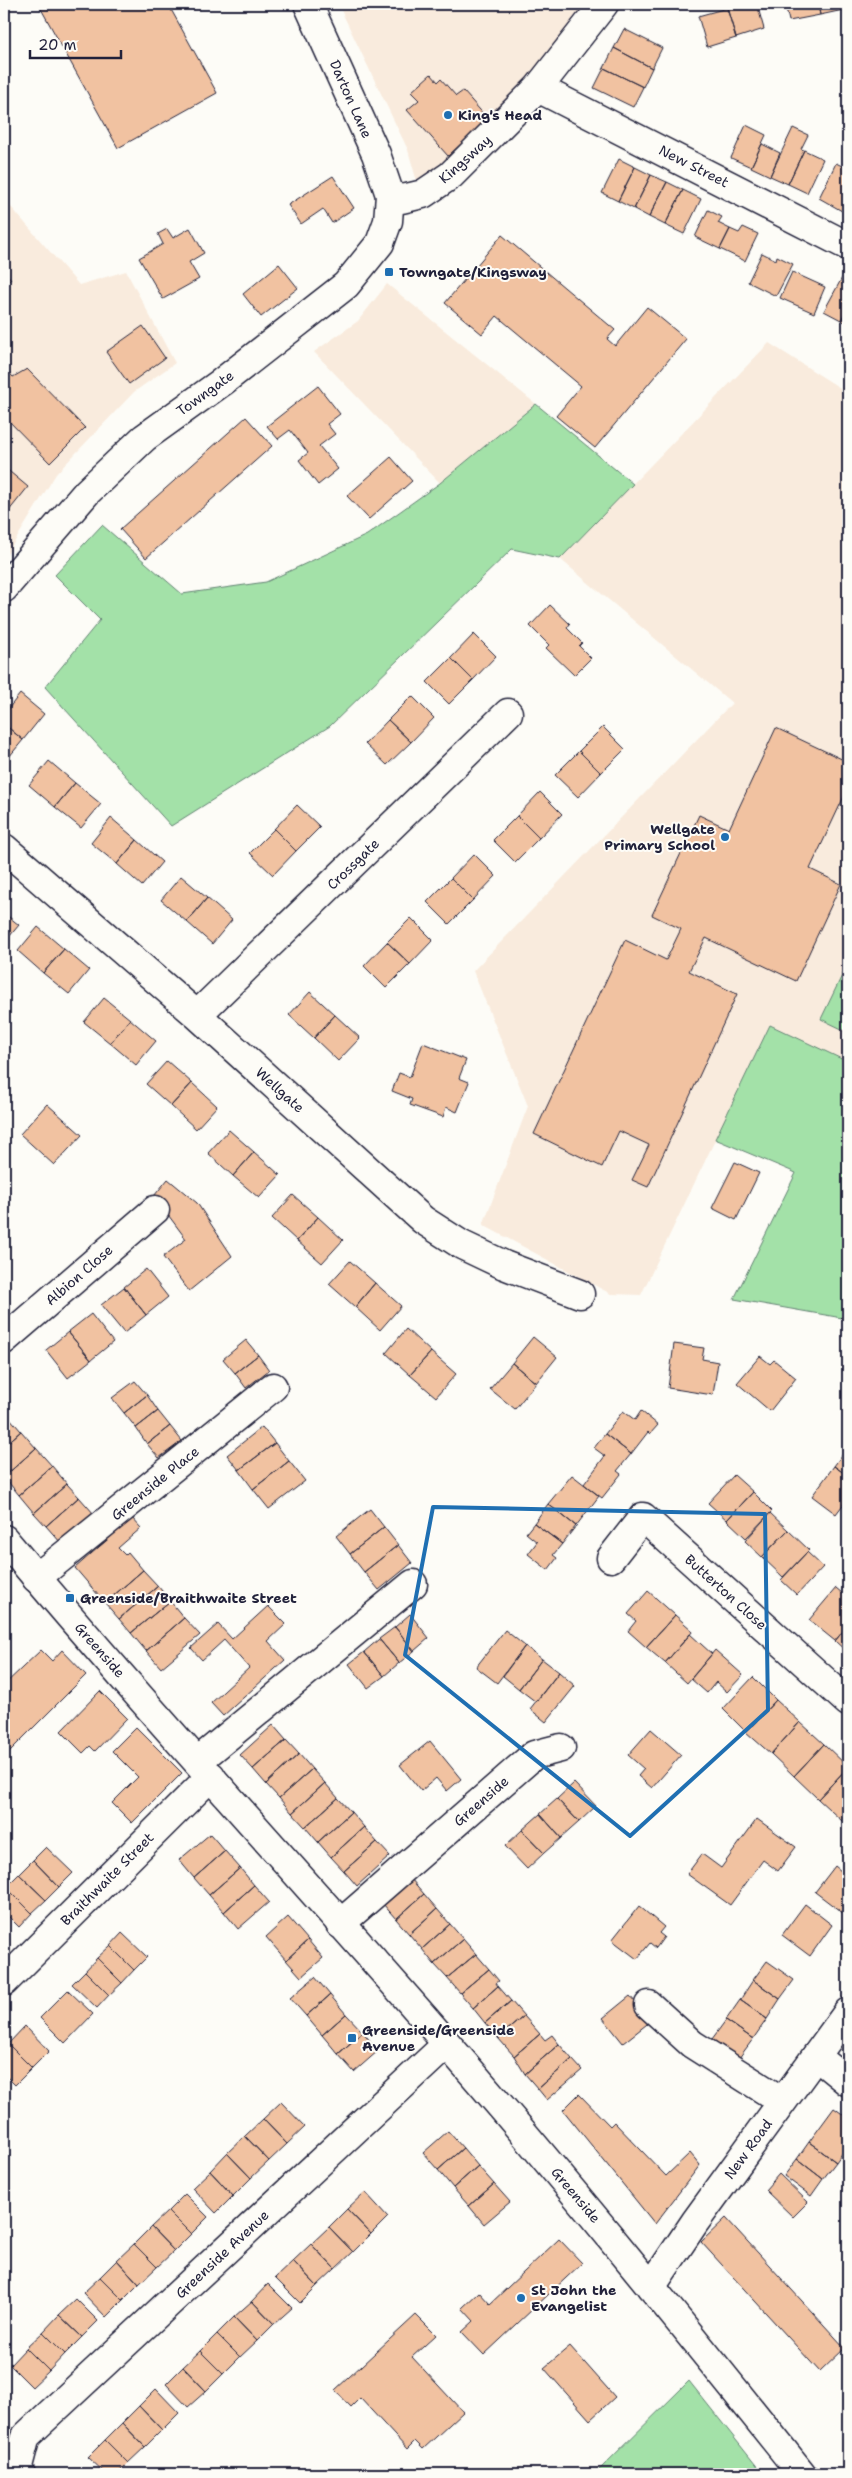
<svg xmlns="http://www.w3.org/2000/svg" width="852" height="2478" viewBox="0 0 852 2478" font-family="'Shantell Sans',sans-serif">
<rect width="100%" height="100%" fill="#fdfcf7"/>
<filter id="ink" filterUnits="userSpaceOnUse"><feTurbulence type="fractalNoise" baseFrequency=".02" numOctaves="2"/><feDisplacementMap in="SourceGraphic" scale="10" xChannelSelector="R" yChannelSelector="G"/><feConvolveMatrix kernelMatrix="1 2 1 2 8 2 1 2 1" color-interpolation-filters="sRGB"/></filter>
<g filter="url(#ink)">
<!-- built -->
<path fill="#f9ebdd" d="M338 4H591L536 75 446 165 417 182 408 150Z
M4 199 79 285 126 271 175 363 134 392 56 474 4 559Z
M387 284 536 404 440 483 314 352 358 321Z
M769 343 848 393V1062L770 1025 641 1295 611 1294 483 1225 528 1106 473 971 732 703 560 559Z"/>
<!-- green -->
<path fill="#a3e1a8" stroke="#628272" d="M536 404 633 484 560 559 512 549 330 726 171 826 45 687 100 620 55 575 102 525 182 594 266 582 367 535 440 483Z
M848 963V1032L821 1019Z
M770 1025 848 1062V1319L734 1299 796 1173 715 1139Z
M689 2381 763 2474H595Z"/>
<!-- building -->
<path fill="#f1c2a1" stroke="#22223b" d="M46 4H168L217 93 118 148 40 7Z
M740 4H757L764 29 736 38 727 8Z
M785 4H818L820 15 789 21Z
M818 4H848V9L820 15Z
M727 8 736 38 707 47 698 16Z
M624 29 662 48 652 68 614 48Z
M614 48 652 68 643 87 604 68Z
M604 68 643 87 633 107 594 88Z
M431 74 438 82 441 79 456 96 463 91 488 119 448 156 407 110 419 100 411 92Z
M746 125 766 135 751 167 731 158Z
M793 128 808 135 801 149 804 150 788 184 770 176Z
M762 144 780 153 770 176 751 167Z
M804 150 823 159 807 193 788 184Z
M619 159 635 167 618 201 602 193Z
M836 163 848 169V199L842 211 819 198Z
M635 167 651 175 634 209 618 201Z
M651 175 667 182 649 217 634 209Z
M333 176 354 208 332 223 323 209 301 224 288 205Z
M667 182 683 190 665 225 649 217Z
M683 190 701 199 684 234 665 225Z
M708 210 722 217 718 223 730 229 720 249 695 237Z
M743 227 758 234 745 261 720 249 730 229 739 233Z
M190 228 204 253 189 262 199 279 163 299 139 258 163 244 158 234 167 229 173 238Z
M502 235 615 330 607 339 615 346 647 307 686 339 595 448 556 416 581 386 497 316 482 334 445 303Z
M762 253 776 260 777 256 793 264 776 296 748 282Z
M279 264 298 288 261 317 243 294Z
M4 271 11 279 4 286Z
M792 272 825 287 814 313 780 298Z
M843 276 848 279V307L841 320 824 311Z
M848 307V324L841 320Z
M143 326 165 358 129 384 106 352Z
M4 367 13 377 27 369 85 428 50 463 4 416Z
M318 386 340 414 327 424 335 434 319 446 338 469 318 485 299 460 308 453 290 430 278 439 267 426Z
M246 417 272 446 146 558 120 529Z
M391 457 412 481 369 519 347 496Z
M4 467 28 487 4 517Z
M550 605 570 624 567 628 582 643 579 646 591 658 574 675 546 648 549 645 530 626Z
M474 634 496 656 473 680 451 658Z
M451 658 473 680 449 704 427 682Z
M20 694 44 714 23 740 4 724V714Z
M412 696 434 718 411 742 388 720Z
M388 720 411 742 387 765 365 744Z
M4 724 23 740 4 763Z
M603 727 625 749 601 773 579 751Z
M776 728 848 762V788L810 869 841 884 796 981 706 938 689 971 737 994 648 1187 632 1180 649 1145 619 1131 602 1167 534 1134 625 940 666 960 681 929 652 915 699 815 729 829Z
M579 751 601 773 578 797 555 775Z
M49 761 75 783 55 807 29 785Z
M75 783 101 804 81 828 55 807Z
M540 792 562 814 539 838 517 816Z
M297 805 320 827 296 851 274 829Z
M517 816 539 838 515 862 493 840Z
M111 818 137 840 117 864 91 843Z
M274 829 296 851 273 875 250 853Z
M137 840 162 862 142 886 117 864Z
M474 854 496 876 473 900 451 878Z
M181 876 207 898 187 922 161 900Z
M451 878 473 900 449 924 427 902Z
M207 898 232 920 212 944 187 922Z
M4 913 19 925 4 943Z
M411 918 433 940 410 964 387 942Z
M38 927 64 949 43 973 18 951Z
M387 942 410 964 386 988 364 966Z
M64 949 89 970 69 994 43 973Z
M310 992 335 1015 314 1038 289 1015Z
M104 998 130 1019 110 1043 84 1022Z
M335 1015 360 1038 338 1061 314 1038Z
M130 1019 156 1041 136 1065 110 1043Z
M423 1043 466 1060 459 1078 469 1082 457 1112 446 1107 443 1117 410 1105 412 1099 392 1091 399 1073 410 1077Z
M167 1061 192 1083 171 1106 146 1084Z
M192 1083 217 1106 196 1129 171 1106Z
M47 1104 82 1135 54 1165 20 1134Z
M229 1130 254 1152 233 1176 208 1153Z
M254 1152 280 1175 259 1198 233 1176Z
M735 1162 759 1173 736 1220 712 1208Z
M168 1179 197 1203 232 1256 189 1291 163 1257 186 1239 154 1196Z
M293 1195 318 1217 297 1241 272 1218Z
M318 1217 343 1240 322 1263 297 1241Z
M350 1261 375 1283 355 1307 329 1284Z
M146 1269 168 1297 146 1315 124 1287Z
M375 1283 401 1306 380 1330 355 1307Z
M124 1287 146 1315 124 1333 101 1305Z
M91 1314 113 1342 91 1360 68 1332Z
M406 1329 431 1352 410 1375 386 1353Z
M68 1332 91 1360 68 1378 46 1350Z
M533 1337 557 1357 536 1383 512 1363Z
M246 1340 258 1355 235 1373 223 1359Z
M674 1344 704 1348 702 1359 718 1362 713 1395 668 1388Z
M431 1352 456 1374 436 1397 410 1375Z
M258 1355 269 1370 246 1388 235 1373Z
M760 1356 770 1364 774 1360 796 1378 770 1411 737 1383Z
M512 1363 536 1383 515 1409 490 1389Z
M135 1381 147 1395 124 1413 112 1398Z
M147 1395 158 1411 136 1428 124 1413Z
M158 1411 170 1426 147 1444 136 1428Z
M623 1411 635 1420 641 1411 658 1425 650 1434 648 1432 631 1454 605 1434Z
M9 1417 21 1431 4 1446V1422Z
M170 1426 182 1441 159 1458 147 1444Z
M262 1427 275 1443 239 1470 227 1455Z
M21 1431 36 1448 4 1477V1446Z
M605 1434 631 1454 617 1471 621 1474 602 1498 584 1484 605 1456 594 1448Z
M275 1443 289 1461 253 1489 239 1470Z
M848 1447V1476L834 1466Z
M36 1448 52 1466 19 1495 4 1477Z
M289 1461 305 1481 269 1509 253 1489Z
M52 1466 67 1484 34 1513 19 1495Z
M834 1466 848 1476V1498L836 1514 812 1496Z
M572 1475 599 1496 576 1526 548 1504Z
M734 1475 753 1492 727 1520 708 1503Z
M67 1484 79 1497 46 1526 34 1513Z
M753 1492 772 1511 746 1538 727 1520Z
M79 1497 94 1514 61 1543 46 1526Z
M548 1504 576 1526 562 1544 534 1523Z
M370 1509 384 1527 350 1554 336 1536Z
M770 1513 788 1530 762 1557 745 1541Z
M132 1518 141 1528 118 1548 125 1555 128 1552 143 1570 105 1603 75 1568Z
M534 1523 562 1544 553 1555 557 1558 548 1570 528 1554 537 1542 526 1533Z
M384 1527 398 1545 364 1572 350 1554Z
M788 1530 809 1550 783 1577 762 1557Z
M398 1545 412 1563 379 1590 364 1572Z
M807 1552 823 1567 797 1595 781 1580Z
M143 1570 158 1586 119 1619 105 1603Z
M158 1586 170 1601 131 1633 119 1619Z
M836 1588 848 1598V1625L835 1641 809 1620Z
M648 1591 675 1615 646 1647 628 1631 636 1621 628 1614Z
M170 1601 184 1618 146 1651 131 1633Z
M268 1606 286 1624 268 1641 285 1660 223 1716 211 1703 249 1668 224 1640 202 1660 191 1648 218 1624 232 1639Z
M410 1614 429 1638 414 1651 395 1627Z
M675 1615 693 1631 665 1663 646 1647Z
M184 1618 200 1635 161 1668 146 1651Z
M848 1625V1653L835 1641Z
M395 1627 414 1651 399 1663 379 1639Z
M505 1630 525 1646 497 1683 476 1667Z
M690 1634 712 1654 687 1683 665 1663Z
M379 1639 399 1663 384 1676 364 1652Z
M525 1646 542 1659 519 1689 503 1676Z
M41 1650 52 1661 62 1650 86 1675 4 1757V1685Z
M715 1650 743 1675 727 1692 716 1682 707 1693 691 1679Z
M364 1652 384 1676 368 1688 349 1664Z
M542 1659 559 1672 536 1702 519 1689Z
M559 1672 575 1686 546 1722 530 1709Z
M753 1677 776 1700 746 1732 723 1709Z
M100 1691 127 1718 95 1751 90 1746 83 1753 61 1731Z
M776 1700 800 1722 771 1754 746 1732Z
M800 1722 824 1744 794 1776 771 1754Z
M273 1725 286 1740 253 1769 240 1755Z
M136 1727 182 1773 132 1823 112 1803 138 1777 112 1751Z
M651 1729 681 1755 652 1788 638 1776 644 1769 628 1755Z
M286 1740 299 1754 266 1784 253 1769Z
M430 1741 461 1779 447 1791 436 1778 421 1791 400 1765Z
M824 1744 848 1767 818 1799 794 1776Z
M299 1754 312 1769 279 1798 266 1784Z
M848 1767V1814L842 1821 818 1799Z
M312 1769 325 1783 292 1813 279 1798Z
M325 1783 338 1798 305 1827 292 1813Z
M574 1783 596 1806 579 1822 557 1799Z
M338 1798 351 1812 318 1842 305 1827Z
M557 1799 579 1822 561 1838 540 1814Z
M351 1812 364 1827 331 1857 318 1842Z
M540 1814 561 1838 544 1853 522 1830Z
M757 1819 796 1847 778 1871 763 1860 730 1905 687 1874 702 1854 721 1868Z
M364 1827 377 1842 344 1871 331 1857Z
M522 1830 544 1853 527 1869 505 1846Z
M210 1834 225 1851 194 1878 179 1860Z
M377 1842 390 1856 357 1886 344 1871Z
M46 1847 73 1873 59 1887 33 1860Z
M225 1851 240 1868 209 1895 194 1878Z
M33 1860 59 1887 46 1900 19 1874Z
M835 1866 848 1877V1917L815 1892Z
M240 1868 254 1885 224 1912 209 1895Z
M19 1874 46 1900 32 1913 6 1887Z
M411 1879 424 1894 396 1919 383 1904Z
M254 1885 269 1902 238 1929 224 1912Z
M6 1887 32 1913 19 1927 4 1912V1889Z
M424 1894 437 1909 409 1934 396 1919Z
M805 1904 832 1925 810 1956 782 1935Z
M639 1906 664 1927 659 1933 664 1937 656 1948 650 1943 637 1959 612 1940Z
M437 1909 450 1924 422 1949 409 1934Z
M288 1917 308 1940 286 1960 266 1937Z
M450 1924 463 1939 434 1964 422 1949Z
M122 1933 147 1957 134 1970 110 1946Z
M463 1939 476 1954 447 1978 434 1964Z
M308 1940 323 1958 301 1977 286 1960Z
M110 1946 134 1970 122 1983 97 1958Z
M476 1954 489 1969 460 1993 447 1978Z
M97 1958 122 1983 109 1995 85 1971Z
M767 1961 794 1980 780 1999 753 1980Z
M489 1969 499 1981 496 1983 498 1986 473 2008 460 1993Z
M85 1971 109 1995 97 2008 72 1984Z
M315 1977 330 1995 306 2016 290 1998Z
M753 1980 780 1999 767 2019 740 2000Z
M498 1986 511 2001 485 2023 473 2008Z
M68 1990 93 2014 65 2043 40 2018Z
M330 1995 346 2014 322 2035 306 2016Z
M630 1996 651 2021 623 2043 603 2018Z
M740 2000 767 2019 753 2039 726 2020Z
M511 2001 524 2016 498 2038 485 2023Z
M346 2014 363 2032 338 2054 322 2035Z
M524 2016 540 2034 514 2056 498 2038Z
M726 2020 753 2039 739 2058 712 2039Z
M25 2026 49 2051 32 2068 8 2044Z
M363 2032 378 2051 354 2072 338 2054Z
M540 2034 545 2040 552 2035 559 2044 525 2074 514 2056Z
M8 2044 32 2068 15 2085 4 2074V2048Z
M559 2044 572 2059 538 2089 525 2074Z
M572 2059 582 2070 547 2100 538 2089Z
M579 2094 610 2126 614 2122 666 2176 690 2153 700 2165 655 2224 563 2110Z
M281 2102 305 2127 287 2144 263 2119Z
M834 2108 848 2118V2145L836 2162 809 2142Z
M263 2119 287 2144 269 2161 245 2136Z
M448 2131 463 2148 438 2170 423 2153Z
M245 2136 269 2161 251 2178 227 2153Z
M809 2142 836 2162 823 2179 797 2159Z
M463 2148 478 2166 453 2188 438 2170Z
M227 2153 251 2178 233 2196 210 2171Z
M797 2159 823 2179 811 2196 784 2176Z
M478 2166 494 2184 469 2206 453 2188Z
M210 2171 233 2196 216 2213 192 2188Z
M779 2174 808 2202 793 2217 765 2190Z
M494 2184 510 2202 484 2224 469 2206Z
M365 2192 388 2217 371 2234 347 2209Z
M185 2194 208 2217 191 2234 168 2211Z
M347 2209 371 2234 353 2252 329 2227Z
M168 2211 191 2234 174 2251 151 2227Z
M726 2218 845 2348 820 2372 701 2242Z
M151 2227 174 2251 157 2267 134 2244Z
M329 2227 353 2252 335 2269 311 2244Z
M559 2239 582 2263 484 2355 462 2332 474 2321 462 2308 479 2292 490 2304Z
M134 2244 157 2267 139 2284 117 2260Z
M311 2244 335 2269 317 2286 293 2261Z
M117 2260 139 2284 123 2300 100 2277Z
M293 2261 317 2286 300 2303 275 2278Z
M100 2277 123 2300 106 2317 83 2293Z
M268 2284 292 2308 274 2324 252 2301Z
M76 2299 98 2321 82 2337 59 2315Z
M252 2301 274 2324 257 2341 234 2317Z
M59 2315 82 2337 65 2354 43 2332Z
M416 2315 436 2335 412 2357 463 2412 423 2449 415 2441 407 2449 360 2398 351 2407 335 2390Z
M234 2317 257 2341 240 2357 217 2334Z
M43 2332 65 2354 49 2371 26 2348Z
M217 2334 240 2357 223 2374 200 2351Z
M570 2346 615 2397 590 2420 544 2368Z
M26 2348 49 2371 32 2387 10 2365Z
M200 2351 223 2374 206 2391 183 2367Z
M183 2367 206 2391 188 2407 166 2384Z
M156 2389 179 2413 162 2430 139 2406Z
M139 2406 162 2430 145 2447 122 2423Z
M122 2423 145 2447 128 2463 105 2440Z
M105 2440 128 2463 117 2474H106L88 2457Z"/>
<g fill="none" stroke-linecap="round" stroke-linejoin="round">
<defs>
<path id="minor" d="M538 88 848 246
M390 195 402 199 423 194 451 175 538 88 604 4
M4 848 197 1015 423 1220 462 1245 504 1265 580 1294
M197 1015 508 713
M4 1340 155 1210
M611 1558 643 1517 848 1702
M36 1578 273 1387
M198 1761 413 1584
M340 1924 534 1755 561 1748
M4 1982 211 1776
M649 2005 692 2044 782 2101
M816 2056 848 2082
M21 2474 17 2470 26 2436 447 2044"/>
<path id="tertiary" d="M651 2287 695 2222 848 2012"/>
<path id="secondary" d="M4 588 87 492 144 438 222 382 346 285 380 243 388 221 390 195 376 154 308 4
M4 1539C148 1711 301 1876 448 2045 570 2185 686 2329 802 2474"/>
</defs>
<!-- minor casing -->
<use href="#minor" stroke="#22223b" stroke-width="31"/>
<!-- tertiary casing -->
<use href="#tertiary" stroke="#22223b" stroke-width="31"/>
<!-- secondary casing -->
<use href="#secondary" stroke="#22223b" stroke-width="31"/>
<!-- minor -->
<use href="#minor" stroke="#fdfcf7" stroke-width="28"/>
<!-- tertiary -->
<use href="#tertiary" stroke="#fdfcf7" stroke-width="28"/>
<!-- secondary -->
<use href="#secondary" stroke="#fdfcf7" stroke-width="28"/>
</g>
</g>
<!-- marked area -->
<path fill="none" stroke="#1f6fb2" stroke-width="4" stroke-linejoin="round" d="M433 1507 765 1514 768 1710 630 1836 405 1655Z"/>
<!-- markers -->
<g fill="#1f6fb2" stroke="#fdfcf7" stroke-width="2">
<circle cx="448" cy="115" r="5"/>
<rect x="384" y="267" width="10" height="10" rx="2.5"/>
<circle cx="725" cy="837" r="5"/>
<rect x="65" y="1593" width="10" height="10" rx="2.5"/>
<rect x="347" y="2033" width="10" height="10" rx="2.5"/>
<circle cx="521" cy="2298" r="5"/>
</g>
<g text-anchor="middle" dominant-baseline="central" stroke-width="4" stroke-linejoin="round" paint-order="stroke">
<!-- street labels -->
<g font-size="14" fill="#22223b" stroke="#fdfcf7">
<text transform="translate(351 99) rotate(66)">Darton Lane</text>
<text transform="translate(465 159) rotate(-42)">Kingsway</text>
<text transform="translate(694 166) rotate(27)">New Street</text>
<text transform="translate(205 393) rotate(-36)">Towngate</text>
<text transform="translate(353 864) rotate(-44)">Crossgate</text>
<text transform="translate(280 1090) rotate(42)">Wellgate</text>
<text transform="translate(79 1275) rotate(-41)">Albion Close</text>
<text transform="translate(155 1483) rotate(-39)">Greenside Place</text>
<text transform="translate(726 1592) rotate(42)">Butterton Close</text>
<text transform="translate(100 1650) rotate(49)">Greenside</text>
<text transform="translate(481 1801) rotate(-41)">Greenside</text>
<text transform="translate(107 1879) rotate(-45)">Braithwaite Street</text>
<text transform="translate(748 2149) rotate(-54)">New Road</text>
<text transform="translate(576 2195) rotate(50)">Greenside</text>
<text transform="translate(222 2254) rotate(-43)">Greenside Avenue</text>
</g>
<!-- poi labels -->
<g font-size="14" font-weight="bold" fill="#22223b" stroke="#fdfcf7" text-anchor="start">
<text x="458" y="115">King's Head</text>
<text x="399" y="272">Towngate/Kingsway</text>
<text x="715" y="829" text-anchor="end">Wellgate<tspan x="715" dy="16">Primary School</tspan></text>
<text x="80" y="1598">Greenside/Braithwaite Street</text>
<text x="362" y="2030">Greenside/Greenside<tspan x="362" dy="16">Avenue</tspan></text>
<text x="531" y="2290">St John the<tspan x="531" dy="16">Evangelist</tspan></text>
</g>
</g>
<!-- margin -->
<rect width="852" height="2478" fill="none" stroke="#fdfcf7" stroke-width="20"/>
<rect x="10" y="10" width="832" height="2458" fill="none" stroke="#22223b" stroke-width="2" filter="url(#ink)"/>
<!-- scale -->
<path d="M30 50v8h91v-8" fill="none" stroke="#22223b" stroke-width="2.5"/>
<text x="38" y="50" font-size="15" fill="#22223b" stroke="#fdfcf7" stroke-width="4" paint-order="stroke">20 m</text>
</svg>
